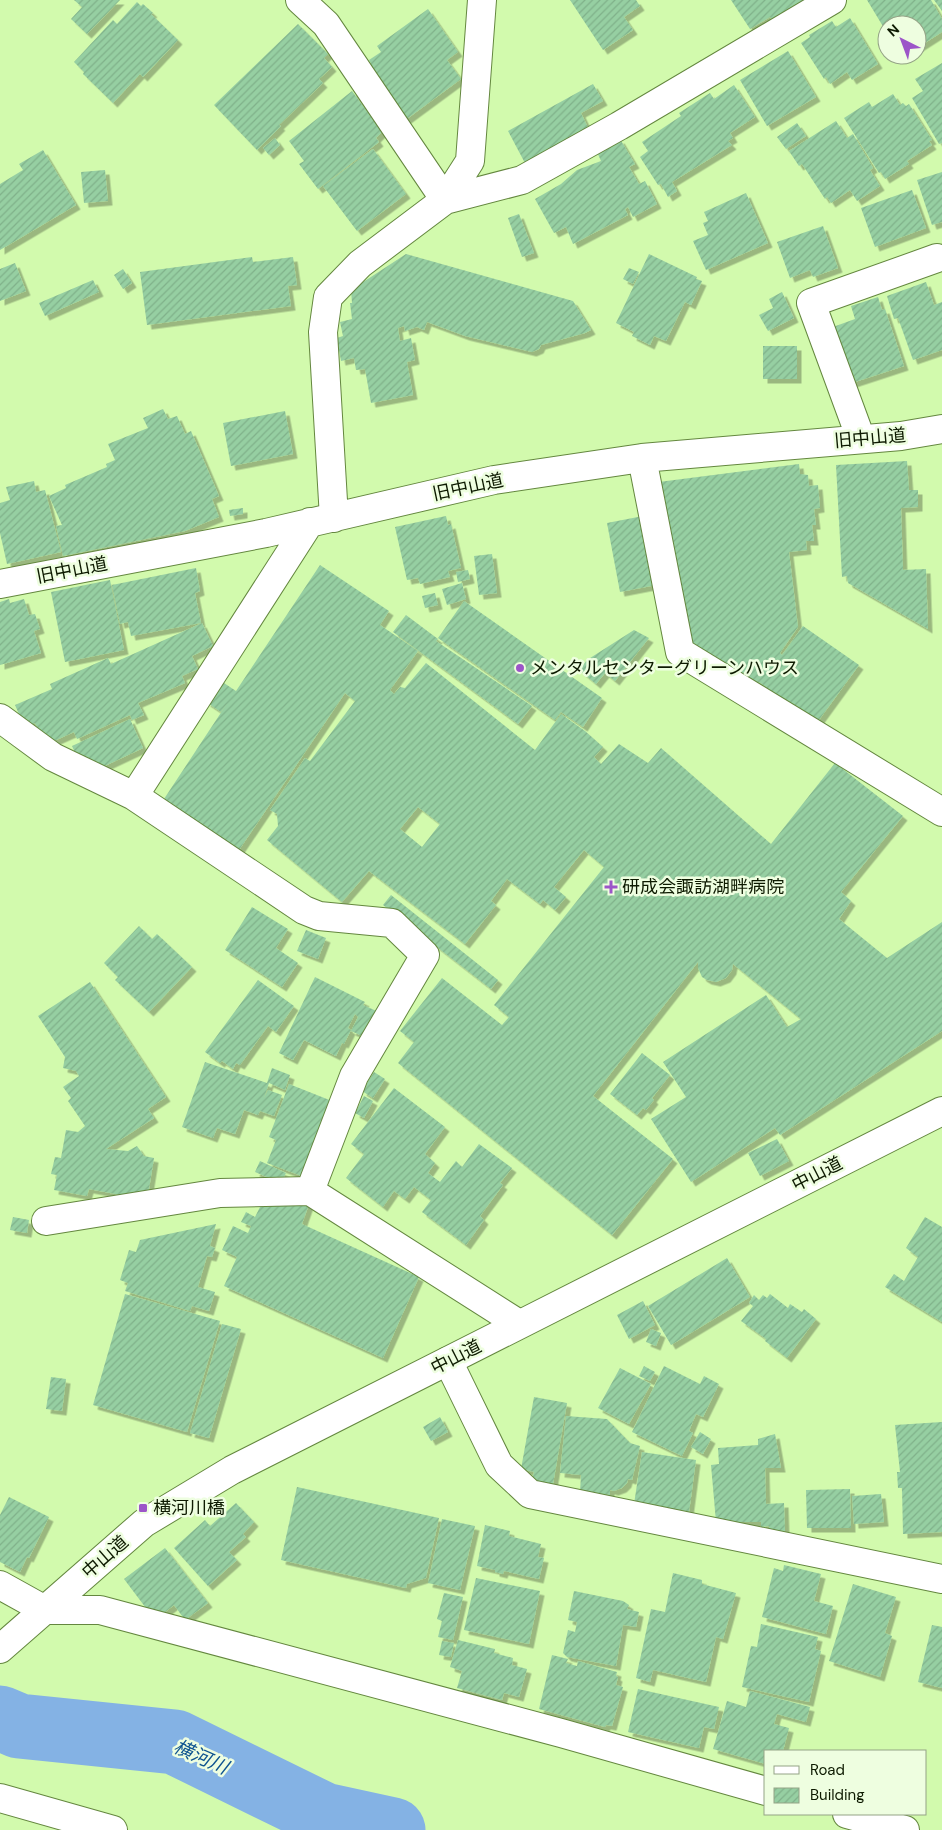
<svg xmlns="http://www.w3.org/2000/svg" width="942" height="1830" viewBox="0 0 942 1830" font-family="'DM Sans','Noto Sans JP',sans-serif">
<defs>
<pattern id="building-hatch" width="6" height="6" patternUnits="userSpaceOnUse" patternTransform="scale(1.25)"><rect width="6" height="6" fill="#96cfa2"/><path d="M-1 1l2-2M0 6l6-6M5 7l2-2" fill="none" stroke="#80b18a"/></pattern>
<filter id="shadow"><feDropShadow dx="4.5" dy="4.5" stdDeviation="0" flood-color="#0004"/></filter>
</defs>
<rect width="100%" height="100%" fill="#d2faad"/>
<g fill="none" stroke-linecap="round" stroke-linejoin="round">
<!-- river -->
<path stroke="#84b2e4" stroke-width="65" d="M0 1718 19 1726 175 1742 324 1815 393 1830"/>
</g>
<!-- building -->
<path fill="url(#building-hatch)" fill-rule="evenodd" filter="url(#shadow)" d="M74 0H120L87 34 71 19 82 7Z
M570 0H636L640 6 624 17 633 30 603 50Z
M731 0H803L804 2 773 21 770 17 750 29Z
M867 0H931L942 19V32L917 48V25H887V33Z
M934 0H942V11Z
M137 2 141 6 143 4 153 13 151 14 178 40 143 77 140 74 113 103 83 74 84 72 74 62 113 20 117 24Z
M428 9 458 52 447 60 461 79 404 121 366 68 371 64 369 60 381 52 377 46Z
M850 18 878 64 852 80 847 72 830 84 826 77 824 79 801 43 810 37 809 35 832 21 836 27Z
M298 24 328 54 324 58 332 67 319 79 323 83 279 125 281 126 257 150 214 105Z
M788 51 816 97 767 126 740 80Z
M942 63V143L939 144 912 98 923 91 915 79Z
M593 84 603 101 581 113 589 130 526 165 508 131Z
M734 85 755 117 730 133 733 138 728 141 732 145 672 182 677 191 668 197 661 184 658 185 640 157 648 151 642 142 681 116 679 113 710 93 714 99Z
M352 91 382 132 376 138 379 142 318 189 299 164 304 161 289 141Z
M893 94 900 105 903 103 906 106 909 104 932 140 929 141 932 145 907 161 909 164 885 179 881 172 879 173 844 118 869 102 872 107Z
M836 121 847 138 853 134 873 168 870 170 880 186 857 201 850 190 831 203 827 197 825 199 802 164 799 166 789 151Z
M797 123 806 136 786 149 777 137Z
M275 138 280 145 269 155 263 148Z
M620 139 635 164 629 167 639 184 645 181 657 204 633 217 628 207 625 209 628 215 573 244 566 227 554 233 535 199 561 184 577 170 601 161 597 152Z
M373 149 406 194 357 231 323 186Z
M43 150 76 205 0 250V184L23 170 19 164Z
M105 170 108 201 84 203 81 172Z
M942 172V222L932 225 917 180Z
M912 190 926 228 875 247 861 208Z
M746 193 768 243 706 270 693 241 708 235 703 223 708 221 704 212Z
M519 214 534 253 522 257 508 218Z
M823 226 838 268 813 277 810 270 790 278 777 242Z
M406 254 573 301 591 330 585 333 541 345 539 349 532 352 465 336 427 322 424 330 417 327 405 331 404 326 398 328 400 341 411 338 415 360 407 362 413 395 371 403 365 369 356 370 354 358 341 361 337 338 343 336 340 322 352 319 350 303H352L351 290Z
M649 254 697 277 696 279 702 281 691 305 685 302 666 341 654 336 650 345 632 336 634 332 616 323Z
M252 257 253 262 293 257 297 285 288 286 291 306 147 325 140 272Z
M15 263 26 291 0 301V269Z
M629 268 639 272 633 284 623 279Z
M123 269 132 283 123 289 114 275Z
M93 280 99 292 45 316 39 303Z
M926 282 934 305 942 302V350L913 360 898 318 894 319 887 296Z
M782 292 794 318 768 331 759 315 773 308 769 299Z
M878 297 882 310 885 309 904 366 852 383 833 327 855 319 851 306Z
M763 346H797V379H763Z
M163 409 168 419 177 416 185 434 191 431 219 496 212 499 219 517 185 531 63 556 56 526 62 525 49 496 66 488 65 485 107 467 106 464 115 460 108 444 148 428 143 418Z
M285 411 293 454 231 466 223 423Z
M907 461 909 490H918V507L901 508 903 570 926 569 928 629 848 583 847 576 842 577 836 465Z
M799 464 800 474 808 475 809 486 818 485 820 508 814 509 816 525H812L814 541H806L807 550 789 552 798 627 780 653 782 655 803 626 859 665 816 724 759 682 751 692 671 639 651 483Z
M34 481 36 492 45 490 61 552 7 564 0 533V503L10 500 6 487Z
M243 508V514L230 516 229 510Z
M446 516 448 525 451 524 461 568 448 571 450 577 420 584 418 578 407 580 395 527Z
M643 516 656 585 620 592 607 523Z
M492 554 497 593 479 595 474 556Z
M320 565 389 611 380 625 418 651 390 690 394 694 400 687 405 688 426 663 535 750 561 714 585 731 603 747 594 757 601 764 619 744 648 763 661 748 771 844 835 763 903 816 841 892 851 901 839 919 887 958 942 922V1031L780 1135 775 1128 691 1182 651 1119 686 1097 663 1062 766 995 787 1027 801 1019 733 964 732 970 726 978 716 982 707 980 702 977 698 968V962L593 1096 673 1159 612 1235 398 1063 414 1042 400 1031 442 978 502 1025 509 1017 494 1005 604 867 584 850 554 887 566 897 555 910 543 900 540 904 507 879 491 901 496 905 465 944 369 871 342 902 267 840 278 826 277 814 270 810 305 758 310 761 355 701 345 693 237 853 162 802 228 702 221 712 206 702 221 681 236 691ZM418 807 440 824 422 847 400 829Z
M196 568 200 591 195 593 201 623 131 636 128 622 120 624 112 585Z
M468 570 470 579 458 582 456 572Z
M110 580 124 650 65 662 51 592Z
M462 583 466 599 447 605 442 589Z
M435 593 438 605 425 608 422 596Z
M9 599 10 603 24 599 29 615 35 614 40 629 34 631 41 653 0 665V602Z
M464 601 602 698 583 727 561 712 555 720 438 638Z
M406 615 438 639 436 641 532 706 518 724 393 632Z
M202 623 213 646 192 656 198 669 182 676 185 683 138 703 144 715 132 720 130 715 77 739 74 732 45 745 35 723 25 728 15 705 52 689 50 684 108 658 111 664Z
M634 630 649 638 615 681 605 673 596 684 579 670 587 660Z
M130 719 143 748 94 771 82 768 72 746Z
M391 895 498 980 491 989 383 905Z
M252 907 288 929 276 948 298 963 282 987 225 950Z
M139 926 152 939 157 934 192 967 149 1012 115 980 118 977 104 963Z
M306 930 326 938 318 959 297 951Z
M315 977 365 1002 363 1005 381 1013 369 1039 351 1031 358 1017 355 1014 348 1028 351 1030 344 1044 342 1043 336 1056 304 1040 293 1060 279 1053Z
M258 980 294 1006 276 1032 268 1026 240 1065 236 1063 233 1069 222 1061 220 1063 205 1052Z
M90 982 166 1097 148 1109 154 1118 106 1149 128 1151 137 1146 144 1156 154 1158 148 1195 131 1192V1197L89 1189 87 1196 54 1190 57 1175 51 1174 55 1157 61 1158 66 1130 78 1132 85 1126 68 1101 71 1098 63 1087 79 1076 76 1071 63 1068 65 1057 38 1016Z
M642 1053 670 1075 652 1098 654 1100 646 1110 643 1108 637 1115 610 1094Z
M205 1062 267 1083 272 1068 290 1075 285 1090 269 1083 264 1098 268 1090 282 1095 274 1116 260 1111 258 1115 244 1110 235 1134 217 1128 213 1138 182 1127Z
M374 1072 385 1079 373 1098 362 1091Z
M289 1084 337 1103 307 1178 267 1163 276 1140 269 1137Z
M394 1088 445 1127 425 1154 435 1163 428 1173 440 1182 456 1161 462 1167 479 1144 512 1168 500 1183 503 1185 480 1216 484 1220 466 1245 422 1212 431 1200 414 1187 405 1199 394 1191 383 1207 346 1178 364 1154 351 1144Z
M364 1096 373 1101 364 1118 355 1113Z
M777 1139 789 1161 760 1176 748 1153Z
M260 1161 286 1173 281 1183 255 1172Z
M301 1201 309 1204 302 1224 419 1277 383 1358 224 1286 237 1257 222 1250 233 1226 248 1233 251 1226 241 1222 246 1212 255 1217 261 1205 266 1207Z
M13 1217 29 1220 27 1233 10 1230Z
M925 1217 942 1227V1322L885 1287 894 1274 904 1281 918 1257 906 1248Z
M216 1224 210 1246 215 1248 212 1257 207 1256 198 1287 215 1292 209 1311 192 1306 190 1311 125 1291 128 1283 120 1280 129 1250 136 1252 140 1240Z
M727 1258 750 1297 671 1345 648 1306Z
M125 1294 220 1321 187 1432 93 1405Z
M770 1294 788 1308 790 1304 802 1312 804 1309 816 1319 787 1358 765 1341 766 1339 741 1321 753 1306 749 1303 754 1295 759 1300 763 1295 767 1298Z
M643 1301 655 1325 629 1339 617 1315Z
M222 1324 241 1329 209 1438 190 1433Z
M651 1329 661 1333 656 1346 646 1342Z
M644 1366 655 1372 650 1381 639 1376Z
M664 1366 700 1384 704 1376 719 1384 703 1417 696 1414 689 1431 693 1433 682 1456 632 1432Z
M620 1368 651 1384 629 1424 598 1408Z
M51 1377 66 1379 62 1411 46 1409Z
M534 1397 567 1403 553 1484 532 1480 534 1472 521 1469Z
M566 1416 607 1419 630 1443 640 1446 632 1480 628 1479 627 1483 622 1488 614 1491 610 1490V1495L580 1492 581 1475 560 1473Z
M440 1417 448 1432 431 1441 423 1427Z
M942 1422V1532L903 1534 902 1488H898L897 1472H900L895 1425Z
M700 1432 711 1439 703 1454 691 1447Z
M775 1434 781 1468H765L766 1504 784 1503 785 1531 770 1532 769 1526 761 1527V1522H716L711 1465 719 1464 718 1448 758 1445V1439Z
M642 1452 696 1460 689 1512 634 1504Z
M297 1487 439 1518 426 1578 407 1584 406 1588 281 1560Z
M850 1489 851 1528H807L806 1490Z
M881 1494 884 1522 854 1524 852 1496Z
M9 1497 49 1517 29 1558 27 1557 20 1572 0 1562V1515Z
M236 1503 254 1522 243 1534 246 1537 229 1552 237 1560 208 1586 174 1548 205 1520 210 1526Z
M442 1519 475 1526 460 1590 428 1583Z
M485 1525 510 1531 509 1536 541 1544 538 1557 544 1558 539 1579 504 1571 503 1574 495 1572V1570L477 1566Z
M165 1548 208 1603 185 1620 174 1605 155 1620 124 1579Z
M784 1565 821 1574 814 1601 833 1606 826 1634 762 1617 774 1568 783 1571Z
M673 1573 702 1580V1584L736 1593 723 1639 716 1637 706 1682 653 1670 650 1682 636 1678 651 1609 665 1612Z
M476 1578 540 1591 529 1644 464 1630Z
M853 1584 896 1597 885 1633 892 1636 880 1677 829 1661Z
M574 1591 623 1601 629 1605 627 1609 639 1612 636 1627 623 1625 616 1666 567 1657 563 1653 568 1630 575 1632 577 1622 568 1620Z
M444 1593 463 1597 453 1640 438 1637 442 1621 437 1619Z
M761 1624 818 1637 815 1649 821 1651 809 1702 742 1687 751 1646 757 1647Z
M932 1625 942 1627V1688L918 1682Z
M458 1640 495 1649 494 1653 513 1658 512 1665 527 1669 519 1697 504 1693 502 1700 457 1688 462 1671 450 1667Z
M442 1641 454 1643 451 1657 439 1655Z
M552 1655 568 1659 566 1663 577 1666 578 1661 617 1672 616 1676 618 1677 616 1685 623 1687 612 1726 606 1725 605 1727 539 1709Z
M638 1689 719 1707 714 1729 704 1727 699 1748 628 1732Z
M750 1691 810 1707 806 1722 777 1714 774 1724 789 1728 783 1751H766V1764L713 1749 727 1701 746 1707Z"/>
<g fill="none" stroke-linecap="round" stroke-linejoin="round">
<defs>
<path id="minor" d="M300 0 326 24 445 200
M445 200 522 180 619 126 832 0
M861 439 811 303 937 258
M642 458 680 652 942 812
M334 518 323 332 328 297 360 264 445 200 470 161 482 0
M310 522 134 796 304 910 319 916 392 923 425 955 354 1076 310 1191 519 1324
M0 584 266 533 494 480 642 458 901 436 942 429
M0 718 53 757 134 796
M46 1221 220 1193 310 1191
M448 1361 499 1465 530 1494 942 1579
M0 1585 45 1610H100L561 1733 766 1791
M0 1798 113 1830
M847 1814 905 1830"/>
<path id="highway" d="M0 1649 144 1523 232 1470 942 1111"/>
</defs>
<!-- minor casing -->
<use href="#minor" stroke="#64873f" stroke-width="30"/>
<!-- highway casing -->
<use href="#highway" stroke="#64873f" stroke-width="30"/>
<!-- minor -->
<use href="#minor" stroke="#fff" stroke-width="28"/>
<!-- highway -->
<use href="#highway" stroke="#fff" stroke-width="28"/>
</g>
<!-- markers -->
<g fill="#9c55c8" stroke="#eefee0" stroke-width="2">
<circle cx="520" cy="668" r="5"/>
<path d="M608.5 879.5h5v5h5v5h-5v5h-5v-5h-5v-5h5z"/>
<rect x="138" y="1503" width="10" height="10" rx="2.5"/>
</g>
<g text-anchor="middle" dominant-baseline="central" stroke-width="5" stroke-linejoin="round" paint-order="stroke">
<!-- street labels -->
<g font-size="18" fill="#0d1a00" stroke="#eefee0">
<text transform="translate(870 438) rotate(-5)">旧中山道</text>
<text transform="translate(468 487) rotate(-12)">旧中山道</text>
<text transform="translate(72 570) rotate(-11)">旧中山道</text>
<text transform="translate(817 1174) rotate(-27)">中山道</text>
<text transform="translate(456 1357) rotate(-27)">中山道</text>
<text transform="translate(105 1557) rotate(-41)">中山道</text>
</g>
<!-- poi labels -->
<g font-size="18" fill="#0d1a00" stroke="#eefee0" text-anchor="start">
<text x="530" y="668">メンタルセンターグリーンハウス</text>
<text x="622" y="887">研成会諏訪湖畔病院</text>
<text x="153" y="1508">横河川橋</text>
</g>
<!-- water labels -->
<g font-size="19" font-style="italic" fill="#0f5490" stroke="#eefee0">
<text transform="translate(201 1757) rotate(24)">横河川</text>
</g>
</g>
<!-- legend -->
<rect x="764" y="1750" width="162" height="65" fill="#eefee0" stroke="#94a386"/>
<rect x="774" y="1766" width="25" height="8" fill="#ffffff" stroke="#94a386"/>
<text x="810" y="1775" font-size="15" fill="#0d1a00">Road</text>
<rect x="774" y="1788" width="25" height="15" fill="url(#building-hatch)" stroke="#94a386"/>
<text x="810" y="1800" font-size="15" fill="#0d1a00">Building</text>
<!-- north arrow -->
<g transform="translate(902 40) rotate(318)"><circle r="24" fill="#eefee0" stroke="#94a386"/>
<path d="M0-4L9 19L0 12L-9 19Z" fill="#9c55c8"/>
<text y="-8" font-size="14" font-weight="bold" text-anchor="middle" fill="#0d1a00">N</text>
</g>
</svg>
